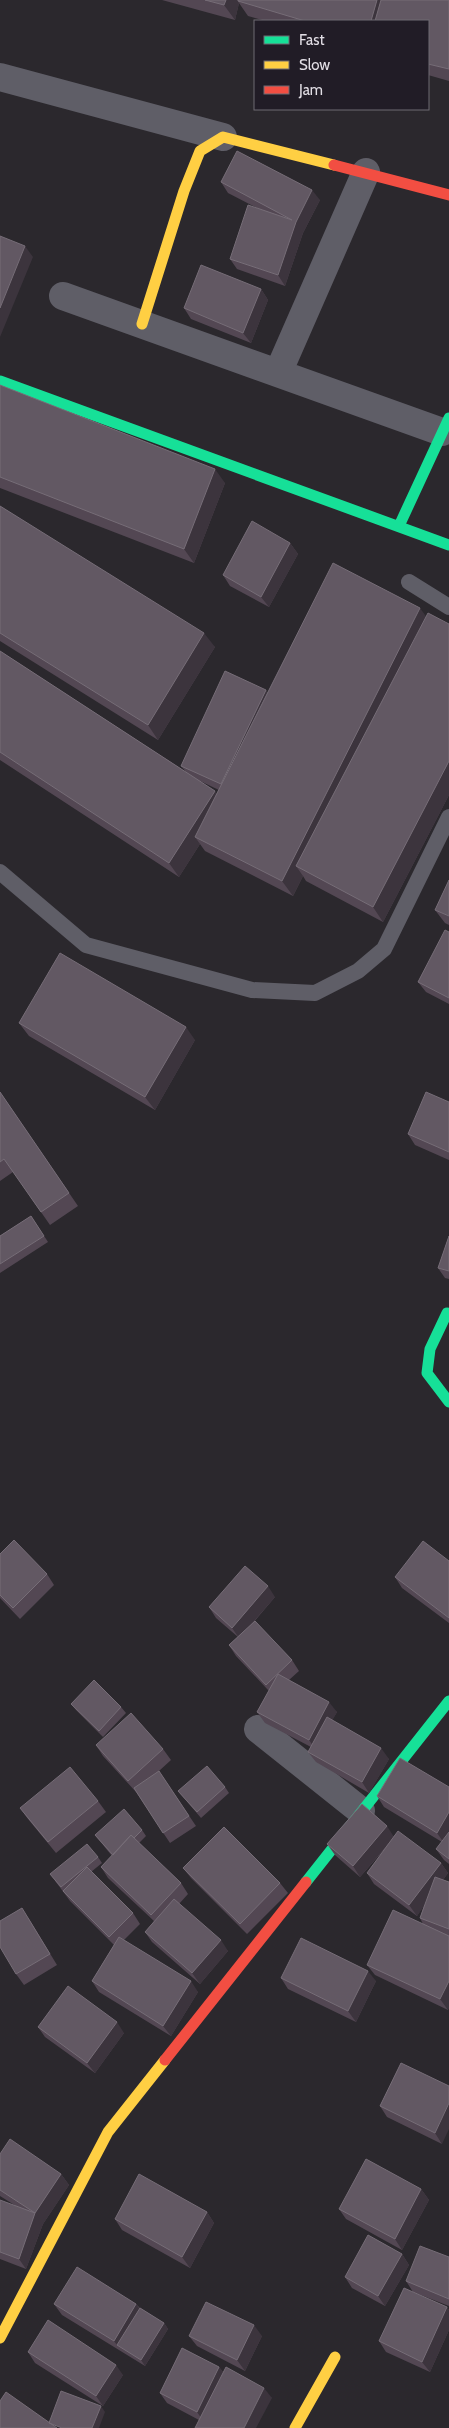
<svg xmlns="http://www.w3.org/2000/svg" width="449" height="2428" viewBox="0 0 449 2428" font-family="Cabin,sans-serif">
<rect width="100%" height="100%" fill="#2b282d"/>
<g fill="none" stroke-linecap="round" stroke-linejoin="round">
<!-- lane -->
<path stroke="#5f5e67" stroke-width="16" d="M409 582 449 607
M0 872 86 945 252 990 315 993 358 971 384 949 449 817"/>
<!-- street -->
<path stroke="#5f5e67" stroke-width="28" d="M0 77 223 137
M63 296 442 432
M278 373 366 172
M258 1729 361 1811"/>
<!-- fast -->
<path stroke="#16e098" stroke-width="11" d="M0 381 449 545
M399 526 449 418
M447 1313 430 1349 427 1373 449 1402
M306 1882 449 1701"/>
<!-- slow -->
<path stroke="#ffcf43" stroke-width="11" d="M142 324 184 191 200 151 223 137 334 165
M0 2338 108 2132 165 2060
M295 2428 335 2357"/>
<!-- jam -->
<path stroke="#f24e42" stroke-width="11" d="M334 165 449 195
M165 2060 306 1882"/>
</g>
<!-- wall -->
<path fill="#534753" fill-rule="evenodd" d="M162 0H449V81L428 75V21H266L248 16 239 3 235 20Z
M221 182 320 200 303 233 285 286 237 269 230 259 259 209 228 193Z
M261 289 268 300 251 343 191 319 184 308Z
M0 385 225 483 194 563 0 488Z
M0 506 215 647 158 740 0 641Z
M290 543 298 554 269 607 230 586 223 575Z
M426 616 449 624V795L383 922 306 881 303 876 293 896 205 851 200 844 179 877 0 760V651L186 772 181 766 266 690 268 693ZM200 781 219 790 217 794Z
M449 880V925L445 923 435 910Z
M449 932V1004L426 992 418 982Z
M19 1023 195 1040 155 1110 29 1036Z
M0 1092 78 1206 50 1225 13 1172 0 1181Z
M449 1102V1160L415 1145 408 1134Z
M31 1216 48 1242 0 1273V1236Z
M449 1236V1279L445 1278 438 1268Z
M0 1554 47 1574 54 1585 20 1619 0 1598Z
M449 1561V1623L402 1588 395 1577Z
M275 1597 253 1623 292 1660 299 1671 289 1680 337 1712 332 1720 389 1759 369 1793 316 1762 308 1752 311 1747 265 1723 257 1712 269 1691 236 1656 229 1645 238 1637 216 1618 209 1607Z
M71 1704 121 1707 126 1713 103 1737 76 1710Z
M96 1745 163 1749 171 1760 159 1771 196 1826 170 1843 136 1792 103 1756Z
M225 1787 229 1793 201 1818 178 1791Z
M449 1787V1864L444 1860 436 1849 442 1842 384 1807 377 1796Z
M98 1801 106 1812 56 1853 28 1819 20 1808Z
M142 1830 146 1836 139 1843 181 1883 188 1894 179 1904 228 1951 200 1984 152 1942 145 1932 154 1921 108 1878 101 1867 112 1856 95 1835Z
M394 1836 441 1863 448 1873 443 1880 449 1882V2007L448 2010 375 1975 367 1965 423 1924 420 1918 424 1905 417 1916 374 1884 367 1873 389 1844 360 1877 335 1855 327 1844Z
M98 1857 102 1863 91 1872 133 1913 140 1924 124 1940 198 1992 171 2036 99 1992 92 1981 114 1945 70 1901 50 1874Z
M183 1868 280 1883 288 1893 247 1934 191 1878Z
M29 1919 57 1965 24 1985 16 1974Z
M281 1978 376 1981 356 2022 288 1989Z
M38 2027 124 2033 95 2073 45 2037Z
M401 2063 442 2144 387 2117 380 2106Z
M0 2154 61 2174 69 2185 43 2224 26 2269 0 2259V2201L16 2206 0 2196Z
M421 2189 429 2200 402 2250 346 2219 339 2209Z
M207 2212 214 2223 190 2268 122 2230 115 2219Z
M402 2254 409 2265 385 2306 352 2288 345 2277Z
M449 2257V2306L413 2292 406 2281Z
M54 2304H136L140 2308 164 2323 168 2329 145 2366 62 2315Z
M447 2307 449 2310V2330L430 2372 386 2352 379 2341Z
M189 2336H262L245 2371 197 2346Z
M28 2352 123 2375 103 2406 35 2363Z
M219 2367 223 2372 272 2398 199 2420 167 2403 160 2393Z"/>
<!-- shaded-wall -->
<path fill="#3c343d" d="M226 0H240L238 1 239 3 235 20 224 5Z
M377 0H391L385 21H371Z
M312 190 320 200 303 233 285 286 278 275 296 222Z
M25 246 33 257 0 337V308Z
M261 289 268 300 251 343 243 333Z
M215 469 225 483 194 563 184 549Z
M290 543 298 554 269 607 261 597Z
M420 608 430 622 296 866 303 876 293 896 282 881Z
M204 633 215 647 158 740 148 725Z
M266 690 273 701 221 784Z
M449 761V795L383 922 373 907Z
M215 791 225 806 195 837 200 844 179 877 169 863Z
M186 1027 195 1040 155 1110 145 1097Z
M268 1586 275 1597 239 1638 232 1628Z
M329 1702 337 1712 316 1750 309 1740Z
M381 1748 389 1759 369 1793 362 1782Z
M449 1812V1835L444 1843 437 1833Z
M387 1826 394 1837 360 1877 353 1866Z
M441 1863 448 1873 417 1916 409 1905Z
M221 1940 228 1951 200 1984 192 1973Z
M368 1971 376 1981 356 2022 348 2011Z
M191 1981 198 1992 171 2036 163 2026Z
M449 1981V2007L448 2010 440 1999Z
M117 2022 124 2033 95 2073 87 2063Z
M449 2103V2129L442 2144 435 2133Z
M61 2174 69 2185 43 2224 26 2269 19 2259 35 2213Z
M421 2189 429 2200 402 2250 395 2239Z
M207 2212 214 2223 190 2268 182 2257Z
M402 2254 409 2265 385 2306 378 2296Z
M136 2304 144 2315 117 2345 114 2341Z
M447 2307 449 2310V2330L430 2372 422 2362Z
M164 2323 168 2329 145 2366 141 2360Z
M254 2325 262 2336 245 2371 237 2360Z
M116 2365 123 2375 103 2406 96 2396Z
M219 2367 227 2377 204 2422 197 2412Z
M264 2388 272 2398 256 2428H244Z
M101 2406 105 2412 99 2428H92Z"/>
<!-- building -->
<path fill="#625863" stroke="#766d77" d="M205 0H226L224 5Z
M238 0H377L371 21H305L238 1Z
M381 0H449V69L428 64V21H375Z
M237 151 312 190 296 222 278 275 230 259 248 205 292 220 221 182Z
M0 236 25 246 0 308Z
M201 265 261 289 243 333 184 308Z
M0 385 215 469 184 549 0 477Z
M0 506 204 633 148 725 0 633Z
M252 521 290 543 261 597 223 575Z
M333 563 420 608 282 881 195 837Z
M428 613 449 624V761L373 907 296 866Z
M0 651 215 791 169 863 0 752Z
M225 671 266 690 221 784 181 766Z
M449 880V916L435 910Z
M445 930 449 932V998L418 982Z
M60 953 186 1027 145 1097 19 1023Z
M0 1092 69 1193 41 1212 4 1159 0 1162Z
M426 1092 449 1102V1152L408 1134Z
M31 1216 44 1236 0 1264V1236Z
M449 1236V1271L438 1268Z
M14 1540 47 1574 13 1608 0 1595V1554Z
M423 1541 449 1561V1618L395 1577Z
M245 1566 268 1586 232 1628 209 1607Z
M255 1621 292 1660 266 1685 229 1645Z
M278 1674 329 1702 309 1740 257 1712Z
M94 1680 121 1707 99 1731 71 1704Z
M131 1713 163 1749 128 1781 96 1745Z
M327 1717 381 1748 362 1782 308 1752Z
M400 1758 449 1787V1812L437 1833 377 1796Z
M207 1766 225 1787 197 1812 178 1791Z
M70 1767 98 1801 48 1842 20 1808Z
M159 1771 189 1816 163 1833 134 1788Z
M362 1804 387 1826 353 1866 327 1844Z
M124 1809 142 1830 134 1838 131 1835 113 1855 95 1835Z
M224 1827 280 1883 240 1924 183 1868Z
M398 1831 441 1863 409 1905 367 1873Z
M449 1832V1859L436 1849Z
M131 1835 181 1883 151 1915 101 1867Z
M87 1844 98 1857 61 1887 50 1874Z
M87 1867 133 1913 109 1937 63 1891Z
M435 1877 449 1882V1929L420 1918Z
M174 1899 221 1940 192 1973 145 1932Z
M22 1908 50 1954 16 1974 0 1947V1921Z
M393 1910 449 1936V1981L440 1999 367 1965Z
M119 1937 191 1981 163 2026 92 1981Z
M301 1938 368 1971 348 2011 281 1978Z
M68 1986 117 2022 87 2063 38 2027Z
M401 2063 449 2086V2103L435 2133 380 2106Z
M10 2139 61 2174 35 2213 19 2259 0 2252V2200L35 2213 0 2190V2154Z
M366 2159 421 2189 395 2239 339 2209Z
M139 2174 207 2212 182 2257 115 2219Z
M368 2235 402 2254 378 2296 345 2277Z
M420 2246 449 2257V2299L406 2281Z
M77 2267 136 2304 114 2341 54 2304Z
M404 2288 447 2307 422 2362 379 2341Z
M206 2302 254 2325 237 2360 189 2336Z
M140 2308 164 2323 141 2360 117 2345Z
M48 2320 116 2365 96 2396 28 2352Z
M182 2348 219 2367 197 2412 160 2393Z
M226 2367 264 2388 244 2428H195Z
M61 2391 101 2406 92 2428H62L49 2423Z
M6 2392 57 2428H0V2401Z"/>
<!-- legend -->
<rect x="254" y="20" width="175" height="90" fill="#211c26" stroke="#6e6a72"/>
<rect x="264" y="36" width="25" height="8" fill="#16e098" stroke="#6e6a72"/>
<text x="299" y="45" font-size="15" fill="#e2dee5">Fast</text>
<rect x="264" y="61" width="25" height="8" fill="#ffcf43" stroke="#6e6a72"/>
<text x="299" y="70" font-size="15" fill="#e2dee5">Slow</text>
<rect x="264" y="86" width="25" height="8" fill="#f24e42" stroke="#6e6a72"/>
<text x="299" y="95" font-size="15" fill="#e2dee5">Jam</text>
</svg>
